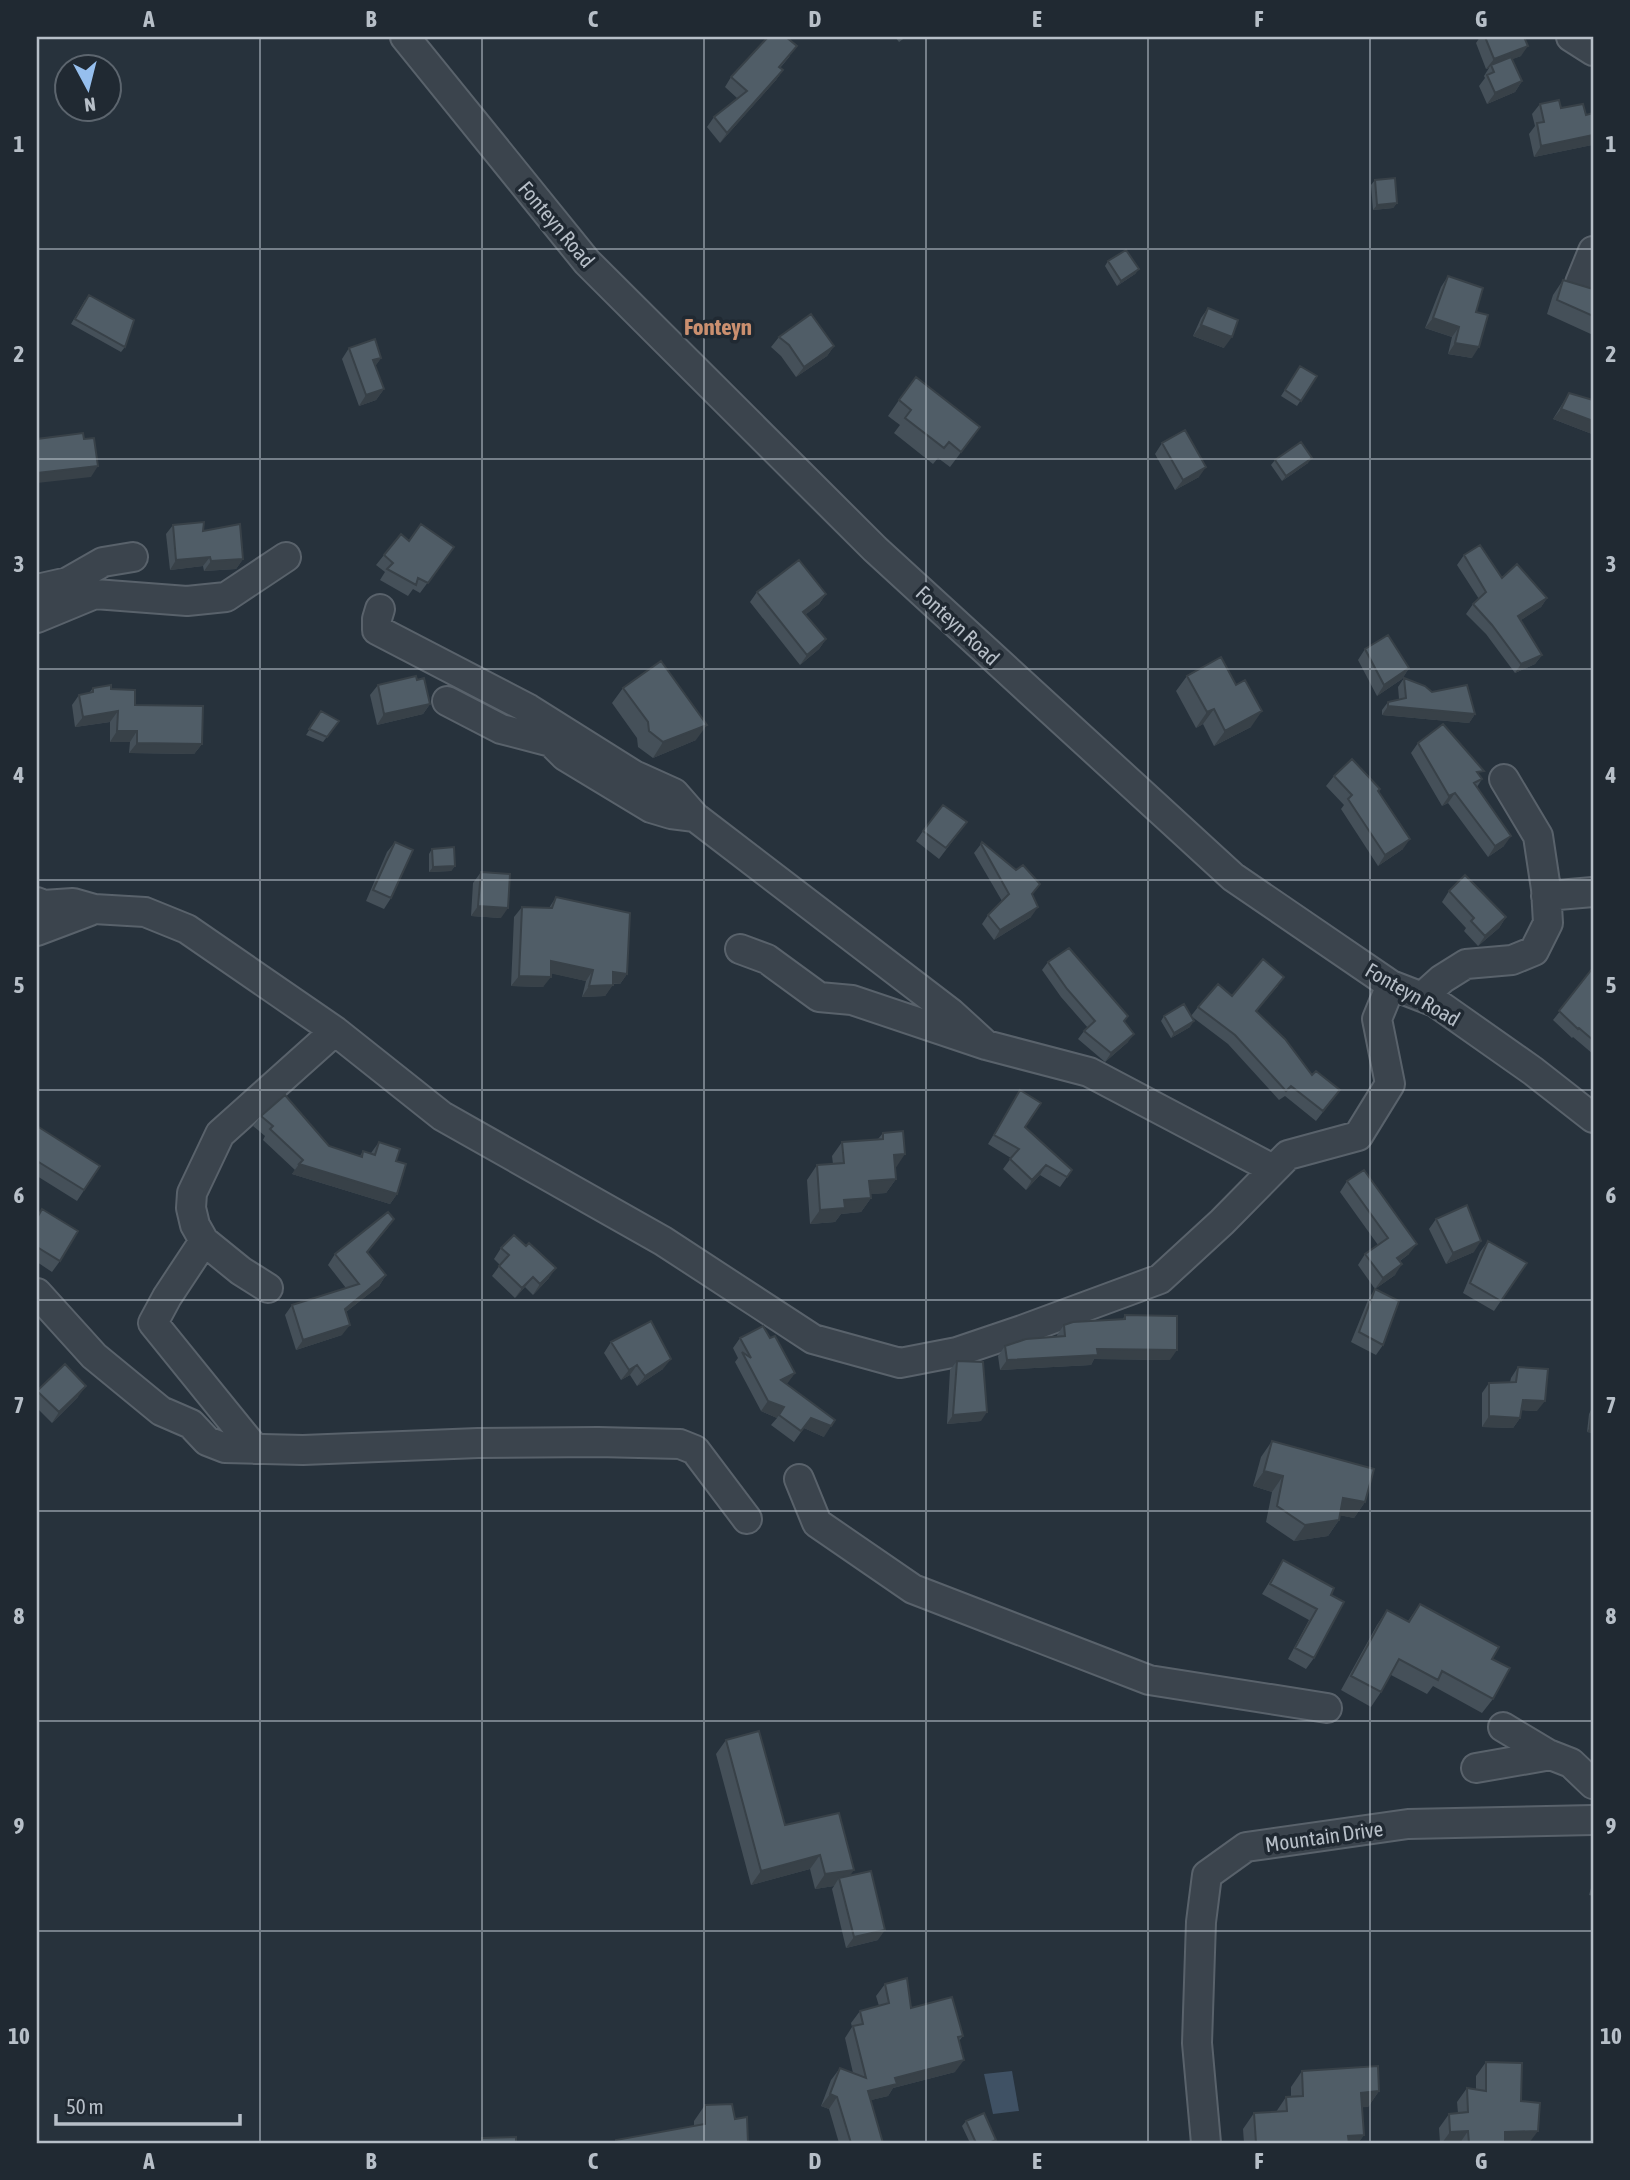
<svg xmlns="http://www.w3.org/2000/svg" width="1630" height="2180" viewBox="0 0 1630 2180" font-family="'Asap Condensed',sans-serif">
<rect width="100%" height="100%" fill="#27323c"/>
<!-- water -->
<path fill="#3f5164" d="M1012 2071 1019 2111 993 2114 984 2074Z"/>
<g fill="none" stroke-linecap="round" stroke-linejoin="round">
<defs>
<path id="minor" d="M405 37 587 262 875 549 1233 877 1391 985 1435 1002 1533 1071 1593 1118
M1571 37 1593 51
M1580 283 1593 251
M37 589 68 582 103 562 133 557
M380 609 377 619V630L529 709 634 775 674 793 695 817
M37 618 95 594 187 601 226 597 286 557
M447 701 501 729 551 742 565 756 651 808 671 814 695 817 951 1013 986 1045
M1546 896 1593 892
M37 902 43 905 73 903 94 909 145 912 187 929 335 1031 442 1116 663 1241 813 1339 900 1363 957 1352 1022 1330 1160 1279 1222 1222 1288 1155 1358 1136 1390 1084 1377 1019 1391 985
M37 931 90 911
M740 949 767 959 819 997 852 1000 986 1045 1089 1072 1273 1169
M1422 997 1442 979 1466 964 1512 960 1534 951 1548 923 1546 889 1538 836 1504 779
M204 1241 195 1225 191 1208 192 1193 220 1134 335 1031
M37 1293 94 1356 161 1411 191 1424 207 1441 225 1448 303 1450 478 1443 598 1442 680 1444 695 1450 747 1519
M255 1449 153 1323 167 1297 204 1241 241 1271 268 1288
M799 1479 817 1523 913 1589 1149 1680 1327 1708
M1503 1727 1548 1754 1571 1763 1593 1784
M1476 1768 1551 1755
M1206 2143 1197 2043 1201 1922 1207 1875 1246 1847 1408 1824 1593 1820"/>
</defs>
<!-- minor casing -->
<use href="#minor" stroke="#59626b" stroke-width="32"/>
<!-- minor -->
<use href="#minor" stroke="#3b444d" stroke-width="28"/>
</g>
<!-- wall -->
<path fill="#455059" d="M895 37H906L899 42Z
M1480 37H1524L1521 56 1512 59 1522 81 1515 92 1487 104 1479 86 1485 78 1484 76 1489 68 1486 69 1476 43Z
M790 56 780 68 783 70 776 80 720 143 707 127 714 117 737 98 725 87 731 77Z
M1540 104 1561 108 1592 145 1534 157 1529 134 1535 126 1532 114Z
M1375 180 1397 203 1393 208 1373 210 1371 185Z
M1108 261 1139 269 1135 274 1117 286 1105 266Z
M1448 276 1476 312 1472 358 1448 354 1452 337 1425 328 1441 287Z
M1563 280 1593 289V335L1547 314 1553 295Z
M85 300 125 347 121 352 71 324Z
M1208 308 1224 348 1193 336 1201 318Z
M779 337 834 346 827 356 796 377 781 356 771 347Z
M349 348 381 358 375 366 384 389 376 400 359 406 342 359Z
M1300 366 1317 376 1297 406 1281 396Z
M1569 393 1593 400V432L1592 434 1553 419Z
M899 400 980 427 950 467 938 458 933 464 894 433 900 425 888 416Z
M1162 443 1199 477 1175 490 1155 454Z
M1275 460 1308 463 1282 481 1271 465Z
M173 525 203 531 243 559 236 569 204 571 203 566 170 570 166 534Z
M409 541 454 547 420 593 413 589 408 596 380 580 385 572 376 565 384 555Z
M1464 555 1502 578 1547 598 1541 607 1521 620 1542 655 1535 664 1515 673 1486 634 1466 614 1473 604 1479 599 1457 565Z
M757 592 826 594 819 604 805 615 826 639 819 649 800 665 750 602Z
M1365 649 1409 668 1402 679 1377 696 1358 660Z
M1187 676 1251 727 1214 746 1203 724 1196 728 1176 691Z
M1404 678 1432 692 1475 714 1469 723 1382 715V710L1388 702 1399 699 1398 687Z
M417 680 430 704 423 714 377 725 370 695 378 685Z
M93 688 111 689 135 705 202 744 194 754 129 753 130 742H110V722L75 727 72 705 79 695 89 693Z
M623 688 696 740 653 758 638 747 637 738 612 703Z
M321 711 339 721 323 742 306 735Z
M1418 743 1480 776 1482 779 1477 787 1504 846 1488 857 1448 803 1442 806 1411 753Z
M1334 776 1379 791 1403 849 1378 866 1341 809 1344 805 1326 786Z
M967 822 939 859 916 841 923 831Z
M395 842 391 898 384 909 366 901 387 852Z
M981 844 1032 894 1031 917 994 940 982 924 988 915 1002 901 974 853Z
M432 849 455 866 451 871 429 872V854Z
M481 872 501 918 471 916 473 883Z
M1449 891 1506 917 1499 928 1478 946 1464 931 1466 928 1442 902Z
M556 897 627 974 620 984H613L605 996 582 997 586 981 551 973 543 987 511 986 514 917 522 907 549 908Z
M1048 962 1128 1042 1105 1062 1078 1039 1084 1031 1088 1028 1061 997 1042 970Z
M1593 970V1054L1573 1037 1572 1038 1553 1020Z
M1278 986 1256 1011 1312 1075 1340 1090 1316 1121 1285 1096 1279 1100 1228 1044 1191 1016 1198 1007Z
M1164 1016 1190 1027 1171 1038 1161 1021Z
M1020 1090 1025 1127 1072 1170 1060 1187 1040 1175 1026 1190 1003 1169 1011 1158 988 1144Z
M261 1116 329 1146 360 1156 363 1151 371 1153 379 1142 396 1161 397 1194 390 1204 292 1174 295 1170 263 1140 265 1136 253 1126Z
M37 1126 100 1166 77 1201 37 1176Z
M883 1133 895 1169 896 1179 886 1193 870 1194 871 1198 861 1212 841 1214 835 1222 810 1224 807 1180 817 1165 833 1164 832 1156 842 1142 878 1139Z
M1347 1181 1409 1254 1400 1261 1395 1275 1375 1289 1358 1265 1365 1254 1378 1245 1340 1192Z
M42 1209 60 1261 52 1272 37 1262V1217Z
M394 1219 367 1253 386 1275 379 1286 346 1312 342 1335 296 1350 285 1315 292 1305 346 1288 328 1265 335 1254Z
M1436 1219 1474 1252 1446 1264 1429 1229Z
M1488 1241 1527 1263 1494 1311 1463 1293 1480 1252Z
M501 1248 549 1278 533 1295 525 1287 515 1298 492 1276 500 1265 494 1259Z
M1375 1289 1383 1345 1376 1355 1351 1342 1368 1300Z
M1125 1315 1170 1360 1094 1359 1091 1365 1000 1370 998 1356 1005 1346 1057 1337V1335L1064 1325 1123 1319Z
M740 1338H770L795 1373 786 1384 824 1437 804 1428 794 1442 771 1425 777 1418 761 1411 735 1362 738 1358 733 1348Z
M611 1342 663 1369 637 1386 630 1375 621 1380 604 1353Z
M957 1361 981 1421 947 1424 950 1370Z
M65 1364 78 1397 52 1423 37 1408V1392Z
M1518 1367 1537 1411 1521 1410 1520 1418 1513 1428 1482 1427V1393L1489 1383 1510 1382 1511 1378Z
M1592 1408 1593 1433 1587 1432 1589 1414Z
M1272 1441 1365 1502 1354 1518 1340 1515 1339 1520 1328 1536 1294 1541 1266 1522 1272 1492 1253 1486 1261 1457Z
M1283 1560 1331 1595 1314 1658 1306 1669 1288 1659 1309 1620 1262 1594Z
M1420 1604 1492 1659 1493 1699 1482 1713 1433 1686 1427 1694 1391 1675 1381 1692 1371 1707 1341 1690 1377 1625 1387 1610 1408 1621Z
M726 1740 785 1825 849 1876 878 1940 846 1948 832 1889 834 1886 815 1889 810 1869 751 1885 716 1754Z
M1593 1881V1896L1589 1895Z
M885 1984 911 2008 963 2036 959 2041 955 2072 893 2088 888 2096 871 2100 883 2143H839L829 2109 821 2106 831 2080 840 2068 853 2073 845 2038 852 2027 851 2023 860 2011 879 2006 876 1996Z
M1486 2062 1521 2101 1529 2143H1440L1439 2128 1449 2114 1458 2113 1457 2102 1467 2088 1476 2090V2076Z
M1302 2071 1379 2091 1368 2107H1362L1364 2135 1358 2143H1244L1243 2129 1254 2113 1276 2112 1286 2097 1291 2096V2087Z
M705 2105 735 2119 748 2143H614L616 2140 694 2126V2121Z
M966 2121 994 2143H970L962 2126Z"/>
<!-- shaded-wall -->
<path fill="#384148" d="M1528 46 1521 56 1492 67 1491 65 1489 68 1486 69 1494 59Z
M783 70 776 80 720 143 727 133Z
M1522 81 1515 92 1487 104 1495 93Z
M1593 135V142L1592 145 1534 157 1541 146Z
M1397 203 1393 208 1373 210 1377 205Z
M1139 269 1135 274 1117 286 1121 281Z
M1433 318 1459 327 1452 337 1425 328Z
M1201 325 1232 337 1224 348 1193 336Z
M1455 343 1479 347 1472 358 1448 354Z
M834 346 827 356 796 377 804 367Z
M381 358 374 368 373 360Z
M384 389 376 400 359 406 366 395Z
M1561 409 1593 421V432L1592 434 1553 419Z
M1312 458 1308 463 1282 481 1286 476Z
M98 466 91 477 37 483V473Z
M1206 467 1199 477 1175 490 1183 480Z
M210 557 203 566 170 570 176 560Z
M243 559 236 569 204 571 211 561Z
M826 594 819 604 796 622 803 612Z
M1547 598 1541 607 1512 626 1518 616Z
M826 639 819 649 800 665 807 655Z
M1542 655 1535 664 1515 673 1521 664Z
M1409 668 1402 679 1377 696 1384 685Z
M430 704 423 714 377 725 384 714Z
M1388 706 1475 714 1469 723 1382 715Z
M1214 709 1203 724 1196 728 1207 712Z
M118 711 110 722 75 727 83 717Z
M1262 711 1251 727 1214 746 1225 731Z
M707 725 696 740 653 758 663 742Z
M117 731H137L130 742H110Z
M137 743 202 744 194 754 129 753Z
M1455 793 1448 803 1442 806 1449 796Z
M1511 836 1504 846 1488 857 1495 846Z
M1410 839 1403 849 1378 866 1385 855Z
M455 866 451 871 429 872 433 867Z
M478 906 508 908 501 918 471 916Z
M1038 907 1031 917 994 940 1000 930Z
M1506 917 1499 928 1478 946 1485 936Z
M551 961 593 970 586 981 544 972Z
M613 972 627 974 620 984 606 983Z
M519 976 551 977 543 987 511 986Z
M613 985 605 996 582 997 589 986Z
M1194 1021 1190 1027 1171 1038 1174 1033Z
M1134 1034 1128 1042 1105 1062 1111 1053Z
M905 1154 895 1169 894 1155Z
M299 1164 397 1194 390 1204 292 1174Z
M1046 1165 1040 1175 1026 1190 1032 1180Z
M896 1179 886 1193 859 1195 869 1181Z
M871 1198 861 1212 841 1214 835 1222 810 1224 820 1210 844 1200Z
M394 1219 387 1229 359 1262 367 1252Z
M1481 1241 1474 1252 1446 1264 1453 1253Z
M1417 1244 1409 1254 1390 1268 1397 1258Z
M1402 1264 1395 1275 1375 1289 1383 1278Z
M556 1268 549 1278 533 1295 540 1284Z
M386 1275 379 1286 337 1319 345 1309Z
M533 1277 525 1287 515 1298 522 1288Z
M350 1325 342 1335 296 1350 303 1340Z
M1097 1349 1177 1350 1170 1360 1094 1359 1091 1365 1000 1370 1007 1360Z
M671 1359 663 1369 637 1386 645 1376Z
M637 1365 630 1375 621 1380 629 1370Z
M795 1373 787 1384 774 1391 781 1380Z
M86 1386 78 1397 52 1423 59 1412Z
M1523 1400 1545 1401 1537 1411 1516 1410Z
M768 1401 784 1407 777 1418 761 1411Z
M987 1412 981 1421 947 1424 953 1415Z
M1489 1416 1520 1418 1513 1428 1482 1427Z
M811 1418 831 1426 824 1437 804 1428 794 1442Z
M1590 1427H1593V1433L1587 1432Z
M1264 1471 1283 1476 1272 1492 1253 1486Z
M1343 1498 1365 1502 1354 1518 1332 1514Z
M1339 1520 1328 1536 1294 1541 1305 1525Z
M820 1855 810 1869 751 1885 761 1871Z
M854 1870 844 1884 839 1878 834 1886 815 1889 825 1874Z
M885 1930 878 1940 846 1948 854 1937Z
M964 2060 955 2072 893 2088 888 2096 859 2103 868 2091 895 2078Z
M1379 2091 1368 2107 1350 2108 1361 2093Z
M830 2094 837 2097 829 2109 821 2106Z
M1468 2131 1460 2143H1442L1450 2132Z
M1538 2131 1529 2143H1497L1505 2132Z
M1364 2135 1358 2143H1343L1348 2136Z"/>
<!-- building -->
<path fill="#505d67" stroke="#384148" stroke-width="2" d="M768 37H786L797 46 779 67 783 70 727 133 714 117 747 91 731 77Z
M1485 37H1524L1528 46 1494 59Z
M1511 57 1522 81 1495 93 1487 75 1494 72 1491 65Z
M1559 100 1561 108 1583 104 1586 115 1593 113V135L1541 146 1537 123 1544 122 1540 104Z
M1395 178 1397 203 1377 205 1375 180Z
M1126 250 1139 269 1121 281 1108 261Z
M1448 276 1483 288 1476 312 1488 315 1479 347 1455 343 1459 327 1433 318Z
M1563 280 1593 289V316L1557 300Z
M89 295 134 320 125 347 75 319Z
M1208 308 1238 320 1232 337 1201 325Z
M811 314 834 346 804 367 789 345 779 337Z
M375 339 381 358 373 360 384 389 366 395 349 348Z
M1300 366 1317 376 1301 401 1285 390Z
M916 377 980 427 961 452 949 442 944 448 905 418 911 410 899 400Z
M1569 393 1593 400V421L1561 409Z
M1185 430 1206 467 1183 480 1162 443Z
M83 433 84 439 94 438 98 466 37 473V439Z
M1301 442 1312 458 1286 476 1275 460Z
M204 522 203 531 240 524 243 559 211 561 210 557 176 560 173 525Z
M421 524 454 547 428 583 418 578 416 585 387 569 393 563 384 555 401 534 409 541Z
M1480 545 1502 578 1517 564 1547 598 1518 616 1542 655 1521 664 1492 625 1473 604 1486 592 1464 555Z
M799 560 826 594 803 612 826 639 807 655 757 592Z
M1388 635 1409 668 1384 685 1365 649Z
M1221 657 1236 685 1245 680 1262 711 1225 731 1214 709 1207 712 1187 676Z
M661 661 707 725 663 742 649 731 648 722 623 688Z
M416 676 417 680 424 678 430 704 384 714 378 685Z
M1404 678 1425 686 1432 692 1467 685 1475 714 1388 706V702L1406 698Z
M111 685V689L135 690V705L203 706 202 744 137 743V731H117L118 711 83 717 79 695 93 692V688Z
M321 711 339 721 327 737 309 729Z
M1443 724 1484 771 1477 772 1482 779 1474 783 1511 836 1495 846 1455 793 1449 796 1418 743Z
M1352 759 1380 789 1378 791 1410 839 1385 855 1348 799 1352 795 1334 776Z
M943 805 967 822 946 848 923 831Z
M395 842 413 850 391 898 373 890Z
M982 842 1016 870 1023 865 1040 884 1032 894 1038 907 1000 930 988 915 1009 894 981 844Z
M454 847 455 866 433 867 432 849Z
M481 872 510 874 508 908 478 906Z
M1465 875 1506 917 1485 936 1471 921 1474 918 1449 891Z
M556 897 630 913 627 974 613 972V985L589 986 593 970 551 961V977L519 976 522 907 552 908Z
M1069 948 1128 1016 1124 1021 1134 1034 1111 1053 1084 1031 1095 1021 1067 989 1048 962Z
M1263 959 1284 977 1256 1011 1285 1039 1312 1075 1316 1071 1340 1090 1323 1111 1291 1086 1286 1091 1235 1035 1198 1007 1218 984 1232 996Z
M1592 969 1593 970V1040L1579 1028 1578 1029 1559 1011Z
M1184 1004 1194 1021 1174 1033 1164 1016Z
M1020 1090 1041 1103 1025 1127 1072 1170 1067 1177 1046 1165 1032 1180 1010 1159 1019 1149 994 1135Z
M285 1095 329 1146 362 1157 363 1151 375 1155 379 1142 400 1149 396 1161 406 1164 397 1194 299 1164 303 1160 270 1129 273 1126 261 1116Z
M37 1126 100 1166 84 1190 37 1161Z
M903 1131 905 1154 894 1155 896 1179 869 1181 871 1198 844 1200 845 1208 820 1210 817 1165 844 1163 842 1142 883 1139V1133Z
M1364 1170 1417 1244 1397 1258 1402 1264 1383 1278 1365 1254 1388 1238 1347 1181Z
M1467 1205 1481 1241 1453 1253 1436 1219Z
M42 1209 78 1231 60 1261 37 1247V1218Z
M388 1212 394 1219 367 1252 386 1275 345 1309 350 1325 303 1340 292 1305 359 1284 335 1254Z
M514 1235 526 1246 529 1243 556 1268 540 1284 533 1277 522 1288 499 1266 509 1255 501 1248Z
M1488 1241 1527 1263 1501 1301 1470 1283Z
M1375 1289 1399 1301 1383 1345 1359 1332Z
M1125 1315 1177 1316V1350L1097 1349 1098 1355 1007 1360 1005 1346 1026 1339 1065 1336 1064 1325 1073 1322 1125 1319Z
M651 1321 671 1359 645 1376 637 1365 629 1370 611 1342Z
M763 1326 770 1338 775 1336 795 1373 781 1380 835 1420 831 1426 811 1418 801 1431 779 1415 784 1407 768 1401 742 1352 751 1358 740 1338Z
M957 1361 983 1362 987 1412 953 1415Z
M65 1364 86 1386 59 1412 37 1391Z
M1518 1367 1548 1369 1545 1401 1523 1400 1520 1418 1489 1416V1383L1516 1382Z
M1592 1408H1593V1427H1590Z
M1272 1441 1374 1469 1365 1502 1343 1498 1339 1520 1305 1525 1277 1506 1283 1476 1264 1471Z
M1283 1560 1334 1588 1331 1595 1344 1602 1314 1658 1295 1648 1317 1609 1270 1584Z
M1420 1604 1499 1647 1492 1659 1510 1668 1493 1699 1442 1671 1438 1680 1399 1659 1381 1692 1351 1676 1387 1610 1409 1622Z
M759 1731 785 1825 839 1813 854 1870 825 1874 820 1855 761 1871 726 1740Z
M871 1871 885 1930 854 1937 839 1878Z
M907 1978 911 2008 952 1997 963 2036 958 2037 964 2060 895 2078 897 2084 868 2091 883 2143H851L837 2097 830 2094 840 2068 866 2078 853 2026 863 2024 860 2011 889 2003 885 1984Z
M1486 2062 1522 2063 1521 2101 1540 2103 1538 2131 1505 2132V2143H1469L1468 2131 1450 2132 1449 2114 1468 2112 1467 2088 1486 2091Z
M1378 2066 1379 2091 1361 2093 1364 2135 1348 2136 1349 2143H1256L1254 2113 1287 2111 1286 2097 1303 2096 1302 2071Z
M732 2104 735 2119 747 2117 748 2143H616V2140L705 2124V2105Z
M984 2113 996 2140 989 2143H976L966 2121Z
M516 2137V2143H482V2138Z"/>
<!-- grid -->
<path fill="none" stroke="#b7bfc8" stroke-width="2" stroke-opacity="0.55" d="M260 37V2143M482 37V2143M704 37V2143M926 37V2143M1148 37V2143M1370 37V2143M37 249H1593M37 459H1593M37 669H1593M37 880H1593M37 1090H1593M37 1300H1593M37 1511H1593M37 1721H1593M37 1931H1593"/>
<g text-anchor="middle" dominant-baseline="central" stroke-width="7" stroke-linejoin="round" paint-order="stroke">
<!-- street labels -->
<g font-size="21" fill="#b7bfc8" stroke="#202932">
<text transform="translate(557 224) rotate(50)">Fonteyn Road</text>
<text transform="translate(958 625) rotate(43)">Fonteyn Road</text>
<text transform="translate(1413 994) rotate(30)">Fonteyn Road</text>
<text transform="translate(1324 1836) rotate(-8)">Mountain Drive</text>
</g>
<!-- neighbourhood labels -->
<g font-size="23" font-weight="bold" fill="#ca8f6f" stroke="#202932">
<text x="718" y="327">Fonteyn</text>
</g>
</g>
<!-- border -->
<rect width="1630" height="2180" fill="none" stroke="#202932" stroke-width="77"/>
<!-- north arrow -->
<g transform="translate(88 88) rotate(173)"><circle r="33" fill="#202932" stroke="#5c656e" stroke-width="2"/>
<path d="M0-5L12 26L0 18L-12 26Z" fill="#96bfee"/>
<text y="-10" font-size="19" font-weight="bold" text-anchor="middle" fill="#b7bfc8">N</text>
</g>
<!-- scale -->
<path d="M56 2114v10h184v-10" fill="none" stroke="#b7bfc8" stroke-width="3.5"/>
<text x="66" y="2114" font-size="21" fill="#b7bfc8" stroke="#202932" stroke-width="5" paint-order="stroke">50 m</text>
<rect x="38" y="38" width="1554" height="2104" fill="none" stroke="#b7bfc8" stroke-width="2.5"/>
<g font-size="23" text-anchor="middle" font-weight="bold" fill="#b7bfc8">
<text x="149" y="27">A</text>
<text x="371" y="27">B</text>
<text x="593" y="27">C</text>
<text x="815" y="27">D</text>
<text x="1037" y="27">E</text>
<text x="1259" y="27">F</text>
<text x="1481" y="27">G</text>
<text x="19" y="152">1</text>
<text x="1611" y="152">1</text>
<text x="19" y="362">2</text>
<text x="1611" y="362">2</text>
<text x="19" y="572">3</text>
<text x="1611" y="572">3</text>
<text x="19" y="783">4</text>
<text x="1611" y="783">4</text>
<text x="19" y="993">5</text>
<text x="1611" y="993">5</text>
<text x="19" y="1203">6</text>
<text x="1611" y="1203">6</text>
<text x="19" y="1413">7</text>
<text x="1611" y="1413">7</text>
<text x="19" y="1624">8</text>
<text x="1611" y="1624">8</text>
<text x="19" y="1834">9</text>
<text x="1611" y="1834">9</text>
<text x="19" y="2044">10</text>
<text x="1611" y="2044">10</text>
<text x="149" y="2169">A</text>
<text x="371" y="2169">B</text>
<text x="593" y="2169">C</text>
<text x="815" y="2169">D</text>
<text x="1037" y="2169">E</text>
<text x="1259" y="2169">F</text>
<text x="1481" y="2169">G</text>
</g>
</svg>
